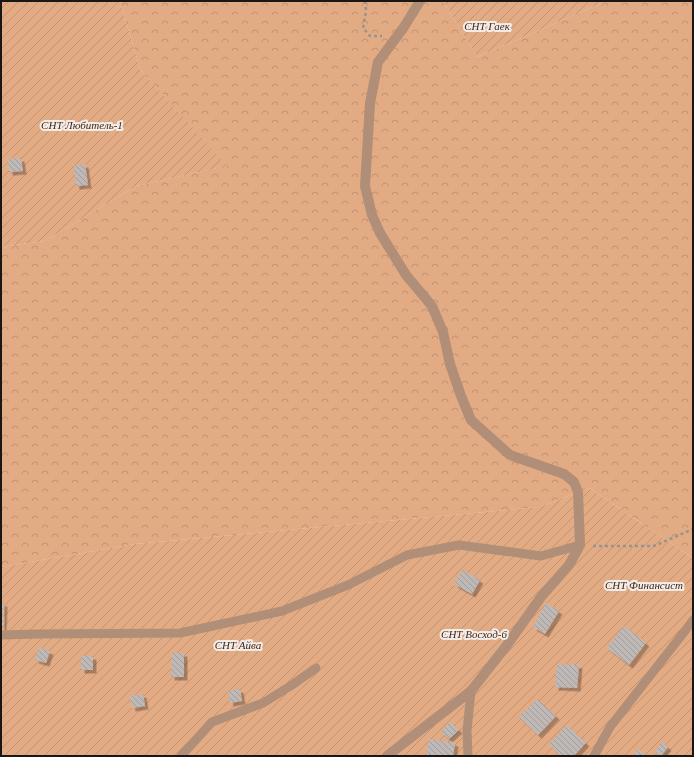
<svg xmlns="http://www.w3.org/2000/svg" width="694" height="757" viewBox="0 0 694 757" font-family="Georgia,serif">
<defs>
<pattern id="forest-crowns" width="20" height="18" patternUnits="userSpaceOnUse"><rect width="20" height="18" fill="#e3ab84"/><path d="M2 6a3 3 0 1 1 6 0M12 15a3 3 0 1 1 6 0" fill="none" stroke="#c29271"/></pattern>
<pattern id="garden-furrows" width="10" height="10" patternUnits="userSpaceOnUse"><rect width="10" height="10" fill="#e3ab84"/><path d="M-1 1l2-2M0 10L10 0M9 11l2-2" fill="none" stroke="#c29271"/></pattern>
<pattern id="building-back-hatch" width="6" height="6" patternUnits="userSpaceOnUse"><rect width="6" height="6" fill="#beb9b6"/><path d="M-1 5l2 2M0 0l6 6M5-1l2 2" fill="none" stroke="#a39e9c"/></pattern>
<filter id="shadow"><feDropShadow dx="3.5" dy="3.5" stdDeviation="0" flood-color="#0004"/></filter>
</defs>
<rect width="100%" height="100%" fill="#e5e0dd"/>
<!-- forest -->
<path fill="url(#forest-crowns)" d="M120 1H443L477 57 607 1H693V558L589 488 539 507 135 544 1 567V247L45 241 136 186 226 166 140 69Z"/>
<!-- garden -->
<path fill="url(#garden-furrows)" d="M1 1H120L140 69 227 166 136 186 45 241 1 247Z
M443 1H607L477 57Z
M589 488 693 558V756H1V567L135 544 539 507Z"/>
<!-- building -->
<path fill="url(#building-back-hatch)" filter="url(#shadow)" d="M21 158 23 171 9 172 8 159Z
M85 164 88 185 76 186 74 165Z
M462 570 480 580 472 594 454 584Z
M1 603H4L3 627H1Z
M546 603 559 611 545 634 533 627Z
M624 626 646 643 629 665 607 648Z
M39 648 50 651 46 663 35 660Z
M172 653H184V677H171Z
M81 656H93V670H81Z
M557 664 579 665 577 688 555 687Z
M240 689 242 701 230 703 228 691Z
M143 694 145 706 132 708 130 696Z
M537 699 556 716 538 735 519 717Z
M450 722 459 730 449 739 441 732Z
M567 725 586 743 574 756H561L549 744Z
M429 739 455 743 453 756H426Z
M662 742 668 747 661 756 655 751Z
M638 749 647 756H632Z"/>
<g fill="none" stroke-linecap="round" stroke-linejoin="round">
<!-- path -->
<path stroke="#979391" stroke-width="2.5" stroke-dasharray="3 3" stroke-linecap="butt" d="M365 1 366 11 363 28 370 36H382
M593 546H654L693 529"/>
<!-- service -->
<path stroke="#b08e77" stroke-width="9" d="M1 635 38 634 180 633 282 611 348 585 407 555 459 545 541 556 580 545
M181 756 212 722 263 703 292 685 316 668
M468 756 467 731 471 691
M594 756 610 727 688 627 693 620"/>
<!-- minor -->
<path stroke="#b08e77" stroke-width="10" d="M387 756 471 691"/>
<!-- tertiary -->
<path stroke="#b08e77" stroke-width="10" d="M420 1 404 27 378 62 370 103 365 186 372 215 380 233 406 275 432 306 443 332 450 364 461 396 471 420 510 455 564 474 574 482 578 492 580 545 569 565 541 597 507 645 471 691"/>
</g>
<g text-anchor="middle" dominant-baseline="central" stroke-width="4" stroke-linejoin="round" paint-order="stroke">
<!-- park labels -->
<g font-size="11" font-style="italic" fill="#45260e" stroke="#f2edea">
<text x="487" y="26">СНТ Гаек</text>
<text x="82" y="125">СНТ Любитель-1</text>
<text x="644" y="585">СНТ Финансист</text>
<text x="474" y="634">СНТ Восход-6</text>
<text x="238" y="645">СНТ Айва</text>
</g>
</g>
<!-- border -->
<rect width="694" height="757" fill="none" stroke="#191716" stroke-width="4"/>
</svg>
